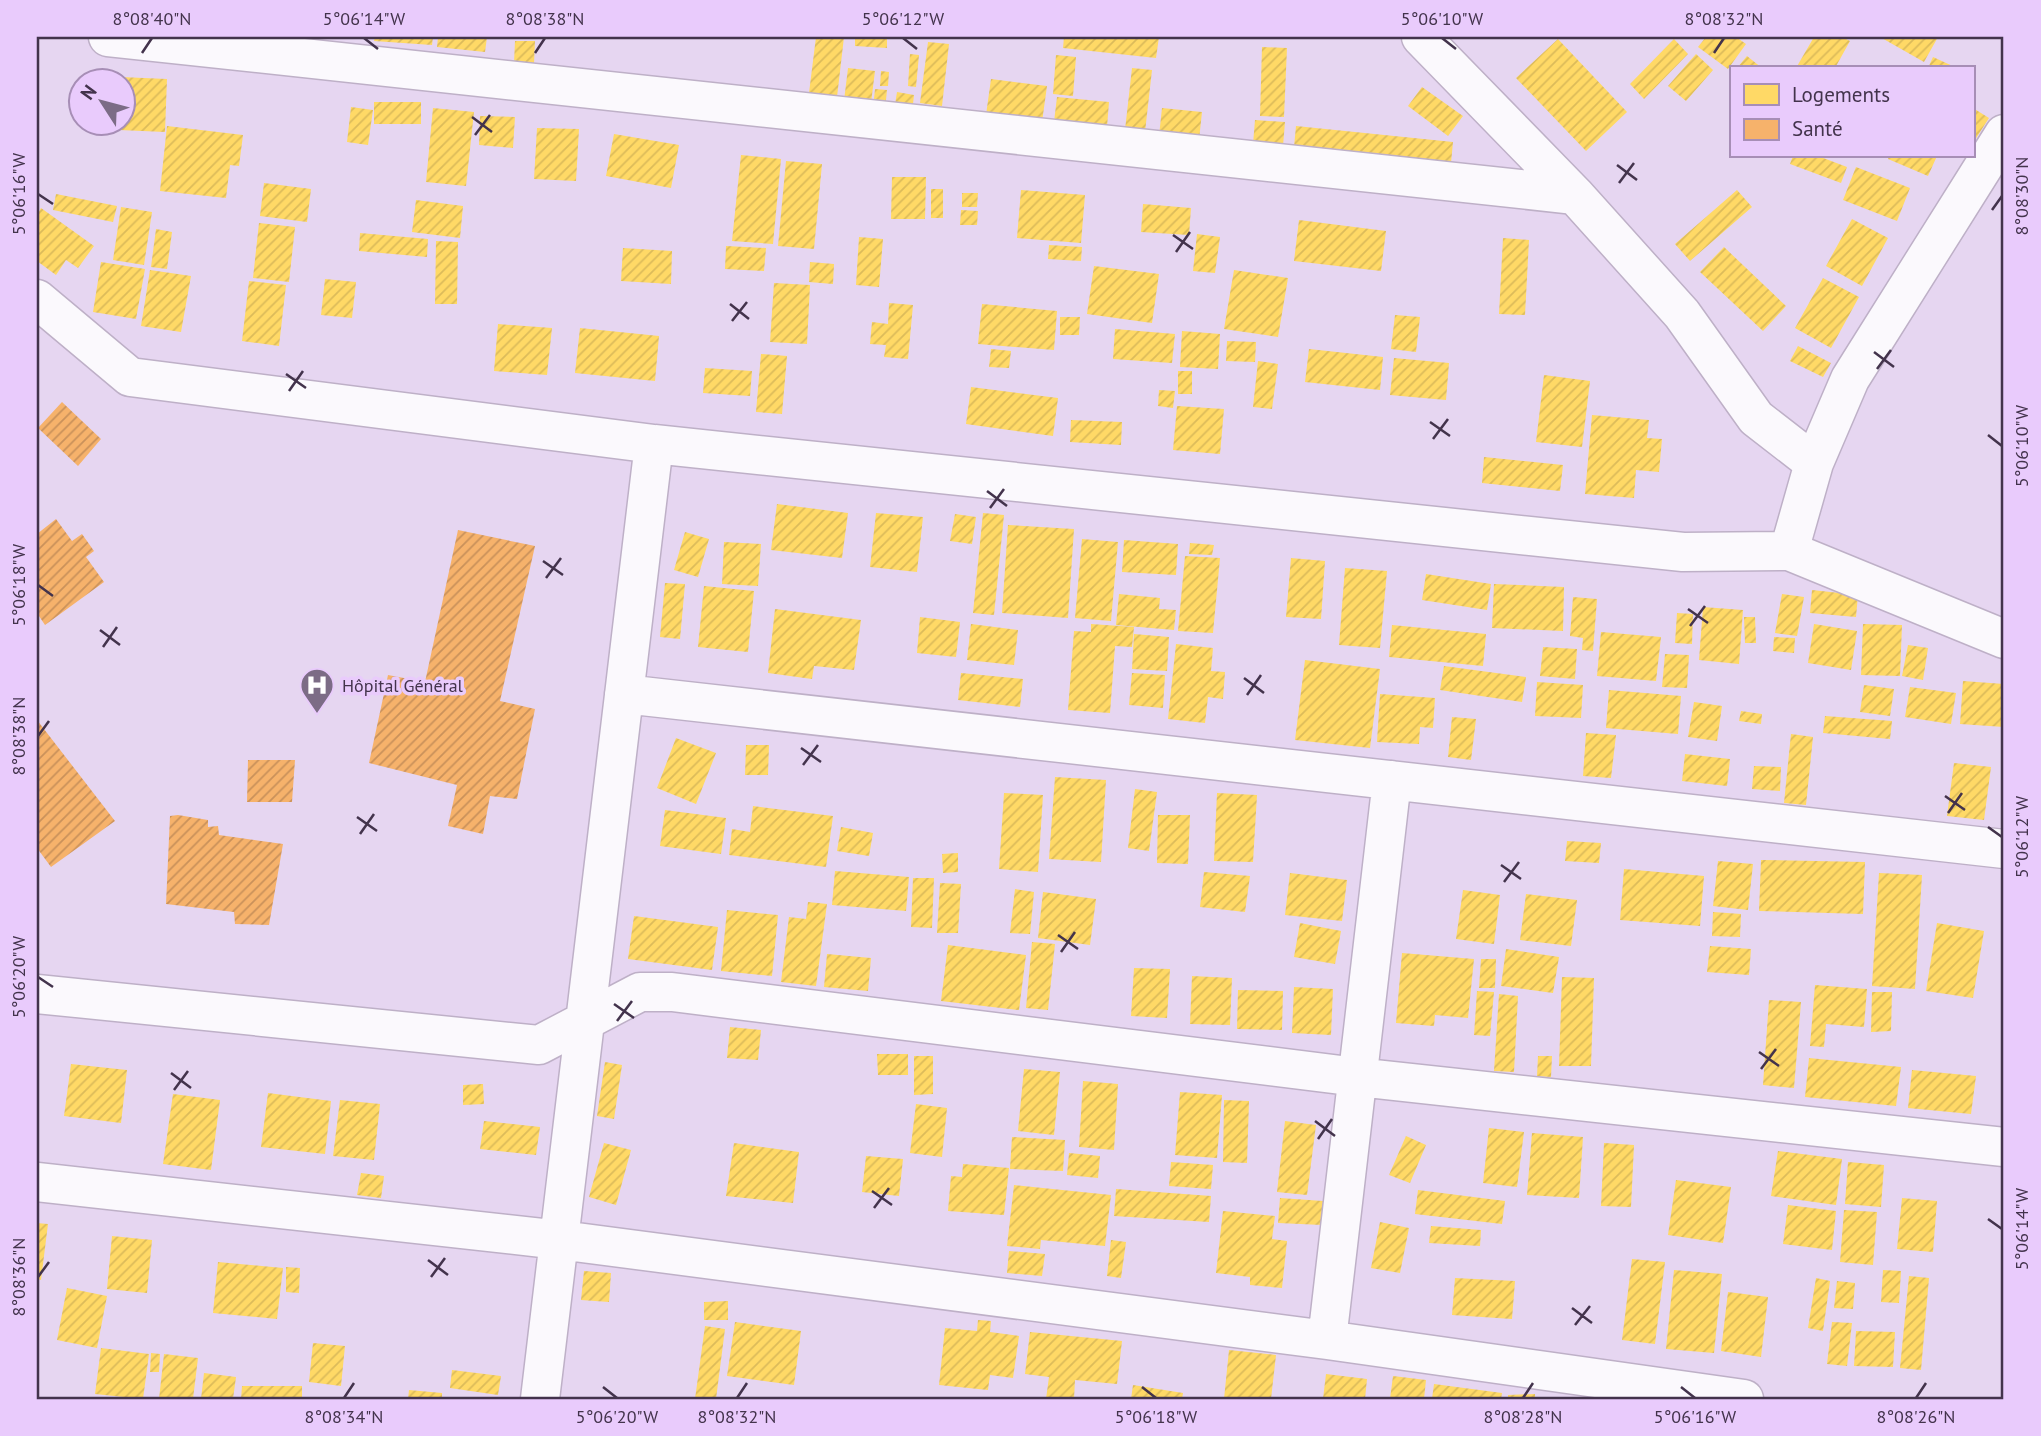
<svg xmlns="http://www.w3.org/2000/svg" width="2041" height="1436" viewBox="0 0 2041 1436" font-family="'PT Sans',sans-serif">
<defs>
<pattern id="homes-hatch" width="6" height="6" patternUnits="userSpaceOnUse" patternTransform="scale(1.75)"><rect width="6" height="6" fill="#ffd966"/><path d="M-1 1l2-2M0 6l6-6M5 7l2-2" fill="none" stroke="#dcbb5a"/></pattern>
<pattern id="health-hatch" width="6" height="6" patternUnits="userSpaceOnUse" patternTransform="scale(1.75)"><rect width="6" height="6" fill="#f6b26b"/><path d="M-1 1l2-2M0 6l6-6M5 7l2-2" fill="none" stroke="#c9915a"/></pattern>
</defs>
<rect width="100%" height="100%" fill="#e6d6f1"/>
<!-- homes -->
<path fill="url(#homes-hatch)" d="M375 37H433L432 45 374 41Z
M438 37H487L485 52 437 47Z
M816 37H844L837 97 809 93Z
M855 37H887V48L855 46Z
M1064 37H1159L1156 58 1063 48Z
M1706 37H1736L1746 44 1728 69 1698 47Z
M1814 37H1842L1850 41 1835 68H1796Z
M1880 37H1938L1924 62Z
M1558 39 1627 112 1586 151 1516 78Z
M1674 39 1688 54 1644 99 1630 84Z
M515 41H535L534 64 514 63Z
M928 42 949 44 942 106 920 103Z
M1262 47 1287 48 1284 117 1260 116Z
M910 54 919 55 916 87 908 86Z
M1696 54 1713 70 1686 101 1668 86Z
M1056 55 1076 57 1073 96 1053 94Z
M1747 56 1762 68H1737Z
M1933 57 1957 68H1928Z
M848 68 875 71 870 111 843 109Z
M1132 68 1152 70 1145 132 1125 130Z
M881 71 889 72 888 86H880Z
M121 77 167 79 165 132 119 130 120 122H122Z
M991 79 1047 86 1042 122 986 115Z
M1422 87 1463 116 1448 136 1408 106Z
M875 89 887 90 885 110 873 109Z
M897 92 914 95 912 113 894 111Z
M1057 97 1109 102 1107 127 1054 122Z
M374 102H421V124H374Z
M351 107 373 110 368 145 347 142Z
M433 108 474 112 466 186 426 182Z
M1162 108 1202 112 1199 140 1159 136Z
M1973 108 1989 118 1973 143Z
M480 116 515 117 513 148 479 145Z
M1255 120 1285 122 1283 146 1253 144Z
M167 126 243 135 239 166 230 165 226 198 160 191Z
M1296 126 1453 142 1451 163 1294 147Z
M537 128 579 129 576 181 534 179Z
M614 134 679 145 671 188 606 176Z
M741 155 781 159 773 244 732 241Z
M1793 156H1818L1847 167 1841 183 1790 164Z
M1889 156H1937L1928 176 1888 159Z
M786 161 822 164 814 249 778 246Z
M1856 167 1910 188 1897 221 1843 200Z
M892 177H926L925 219H891Z
M264 183 311 189 307 222 260 216Z
M931 189H943V218H931Z
M1021 190 1085 195 1081 243 1017 238Z
M1737 190 1752 207 1690 261 1675 244Z
M962 193H978L977 207H962Z
M56 194 117 206 113 222 53 210Z
M416 200 463 206 460 238 412 232Z
M1143 204 1191 208 1189 235 1141 232Z
M121 207 152 212 144 265 113 260Z
M41 208 94 246 78 268 66 260 56 275 37 261V215Z
M961 210 978 211 977 225H960Z
M1852 219 1888 238 1862 286 1826 266Z
M1299 220 1386 231 1381 271 1294 261Z
M259 223 295 227 289 282 253 278Z
M156 229 172 232 167 269 151 267Z
M360 233 428 239 427 257 359 251Z
M1197 234 1220 237 1215 273 1193 271Z
M859 237 883 239 879 287 856 285Z
M1503 238 1529 240 1525 315 1499 314Z
M436 241 458 242 457 304H435Z
M1049 245 1082 247 1081 261 1048 259Z
M726 246 766 248 764 271 725 269Z
M1724 247 1786 306 1763 331 1700 272Z
M623 248 672 251 671 284 621 281Z
M101 262 145 269 136 319 93 312Z
M810 262 834 264 833 284 809 282Z
M1094 266 1159 274 1152 323 1087 314Z
M150 270 191 276 181 332 141 326Z
M1234 270 1288 278 1278 337 1224 329Z
M1823 278 1859 297 1831 348 1795 328Z
M325 279 356 282 352 318 321 315Z
M249 281 286 285 279 346 242 341Z
M774 283 810 285 807 344 770 342Z
M889 303 913 305 908 359 884 357 886 345 870 344 872 322 888 324Z
M982 304 1057 311 1054 350 978 344Z
M1395 315 1420 317 1416 352 1391 349Z
M1060 317H1080L1079 335H1060Z
M498 324 552 328 547 375 494 371Z
M580 328 659 336 655 381 575 373Z
M1115 329 1175 334 1172 363 1113 359Z
M1182 331 1220 334 1218 369 1180 367Z
M1227 341 1256 342 1255 362 1226 361Z
M1798 346 1831 363 1823 377 1790 361Z
M991 349 1011 351 1009 368 989 367Z
M1309 349 1383 357 1380 390 1305 382Z
M761 354 787 356 782 414 756 412Z
M1394 358 1449 363 1446 400 1390 395Z
M1258 361 1278 364 1272 409 1253 407Z
M705 368 752 371 750 396 703 393Z
M1178 371H1192V394H1178Z
M1544 375 1590 381 1582 447 1536 442Z
M971 387 1058 398 1053 436 966 424Z
M1159 390 1175 391 1173 408 1158 406Z
M1177 406 1224 409 1220 454 1173 450Z
M1592 415 1649 420 1647 438 1662 439 1659 472 1636 470 1634 498 1585 494Z
M1071 420 1122 422 1121 445 1070 442Z
M1484 457 1563 465 1560 491 1482 483Z
M777 504 848 513 842 558 771 550Z
M876 513 923 517 917 572 870 567Z
M983 513 1004 515 994 615 973 613Z
M955 514 976 517 972 544 950 541Z
M1008 525 1074 529 1068 618 1002 613Z
M685 532 709 539 698 577 674 570Z
M1082 539 1118 542 1111 621 1075 618Z
M1124 540 1178 544 1176 575 1122 572Z
M724 542 761 544 758 586 722 584Z
M1190 543 1214 545 1212 555 1189 554Z
M1185 556 1220 558 1213 633 1178 631Z
M1291 558 1325 561 1321 619 1286 617Z
M1345 568 1387 571 1380 648 1339 645Z
M1426 574 1491 584 1487 610 1422 600Z
M665 583 685 584 680 639 660 637Z
M1494 584 1564 587 1563 631 1492 628Z
M704 586 754 591 748 652 698 647Z
M1812 590 1858 595 1856 617 1810 613Z
M1119 594 1160 598 1159 609 1176 610 1174 630 1116 625Z
M1782 594 1804 597 1797 636 1775 633Z
M1573 597 1597 599 1593 651 1582 650 1583 638 1570 636Z
M1703 607 1743 610 1739 664 1699 660Z
M775 609 861 620 854 670 814 666 812 679 768 673Z
M1677 613 1693 614 1692 644 1675 643Z
M920 617 960 622 956 657 917 653Z
M1744 617H1755L1756 643H1745Z
M971 624 1018 630 1014 665 967 660Z
M1091 624 1134 627 1132 647 1115 646 1110 713 1068 710 1074 631 1091 632Z
M1814 624 1857 631 1851 670 1808 663Z
M1863 624 1902 625 1900 676 1861 675Z
M1392 625 1486 634 1483 666 1389 657Z
M1601 632 1661 637 1656 681 1597 676Z
M1134 634 1169 637 1167 671 1132 669Z
M1774 637 1795 638 1794 653 1773 651Z
M1176 644 1213 648 1211 671 1225 672 1223 699 1208 697 1205 723 1168 719Z
M1908 645 1928 648 1923 680 1902 676Z
M1543 647 1577 649 1575 679 1540 676Z
M1665 654 1689 655 1687 688 1662 687Z
M1305 660 1380 669 1370 748 1295 740Z
M1444 666 1526 677 1522 702 1440 690Z
M961 673 1023 679 1020 707 958 700Z
M1132 673 1165 675 1163 708 1129 705Z
M1963 681 2004 684V727L1960 724Z
M1537 682 1583 685 1581 718 1535 716Z
M1864 685 1894 689 1890 716 1860 712Z
M1910 687 1956 693 1951 724 1905 717Z
M1609 690 1681 696 1678 734 1606 728Z
M1380 694 1435 698 1433 728 1420 727 1419 744 1377 742Z
M1694 702 1722 706 1717 741 1688 737Z
M1741 711 1762 714 1761 724 1739 721Z
M1825 716 1892 721 1890 739 1823 733Z
M1452 717 1476 719 1471 760 1448 757Z
M1586 733 1616 735 1611 778 1583 776Z
M1791 734 1813 737 1806 805 1784 803Z
M676 738 716 753 696 804 657 788Z
M746 745H769L768 775H745Z
M1685 754 1730 759 1727 786 1682 781Z
M1954 763 1991 767 1984 820 1947 816Z
M1754 766 1781 767 1780 791 1752 789Z
M1055 777 1106 780 1101 862 1049 859Z
M1135 789 1157 792 1149 851 1128 848Z
M1004 793 1043 795 1038 872 999 869Z
M1217 793 1257 795 1253 862 1214 861Z
M753 806 833 816 826 867 729 855 732 829 750 832Z
M665 810 726 818 721 854 660 846Z
M1158 815H1190L1188 864 1157 863Z
M841 827 873 833 869 856 837 851Z
M1567 841 1601 843 1599 863 1565 861Z
M958 853V872L943 873 942 854Z
M1761 860 1865 862 1863 914 1759 911Z
M1718 861 1753 864 1748 910 1713 906Z
M1624 869 1704 876 1700 926 1620 920Z
M835 871 909 877 906 911 832 905Z
M1204 872 1250 876 1245 912 1200 907Z
M1290 873 1347 880 1342 921 1285 915Z
M1879 873 1922 875 1915 989 1872 986Z
M913 878H934L932 928 911 927Z
M940 883 961 884 958 933H937Z
M1015 889 1034 892 1030 934 1010 933Z
M1463 890 1500 895 1494 944 1456 939Z
M1043 892 1096 899 1090 945 1038 938Z
M1526 894 1577 900 1571 946 1520 940Z
M808 902 827 904 816 986 781 982 789 917 806 919Z
M727 910 778 915 772 976 721 971Z
M1713 912 1741 914 1740 937 1712 936Z
M634 916 718 927 712 970 628 959Z
M1300 923 1341 931 1335 964 1294 957Z
M1937 923 1984 931 1973 998 1926 991Z
M1032 942 1055 944 1048 1010 1026 1008Z
M948 945 1026 955 1019 1010 941 1001Z
M1710 946 1751 949 1749 975 1707 972Z
M1506 949 1559 957 1553 993 1501 986Z
M1402 953 1474 959 1468 1018 1435 1015 1434 1026 1396 1023Z
M827 954 871 958 868 991 824 987Z
M1481 959H1496L1495 988H1479Z
M1134 968 1170 969 1167 1018 1131 1016Z
M1192 976 1232 978 1230 1025 1190 1024Z
M1562 977 1594 978 1591 1066H1559Z
M1815 985 1867 989 1864 1027 1826 1024 1824 1047 1810 1046Z
M1294 987 1333 989 1331 1035 1292 1033Z
M1238 990 1283 991 1282 1030 1237 1029Z
M1477 991 1494 992 1490 1036 1474 1035Z
M1872 992H1892L1891 1031 1871 1032Z
M1499 994 1518 996 1514 1072 1494 1071Z
M1769 1000 1801 1002 1794 1088 1763 1085Z
M730 1027 761 1030 758 1060 727 1058Z
M877 1054H908V1075H878Z
M914 1056H933V1094L914 1095Z
M1538 1056H1552L1551 1077 1537 1076Z
M1809 1058 1901 1067 1896 1106 1805 1097Z
M605 1062 622 1065 614 1119 597 1116Z
M71 1064 127 1070 121 1123 64 1116Z
M1024 1069 1060 1072 1054 1135 1018 1131Z
M1912 1070 1976 1076 1971 1114 1908 1108Z
M1083 1081 1118 1084 1114 1150 1079 1147Z
M483 1084 484 1104 463 1105V1085Z
M1180 1092 1222 1095 1217 1158 1175 1155Z
M268 1093 331 1101 325 1154 261 1147Z
M173 1094 220 1100 211 1170 163 1164Z
M340 1100 380 1104 374 1160 333 1156Z
M1224 1100 1249 1101 1247 1163 1223 1162Z
M916 1104 947 1108 942 1157 910 1153Z
M484 1121 540 1127 536 1155 480 1149Z
M1285 1121 1316 1125 1307 1195 1277 1192Z
M1489 1128 1524 1132 1517 1187 1483 1183Z
M1532 1133 1583 1137 1579 1198 1527 1195Z
M1406 1136 1426 1145 1410 1183 1389 1175Z
M1012 1137 1065 1140 1063 1171 1010 1169Z
M604 1143 631 1150 616 1205 589 1197Z
M734 1143 799 1152 793 1203 726 1196Z
M1604 1143 1634 1145 1631 1207 1601 1206Z
M1778 1151 1842 1159 1836 1205 1771 1196Z
M1069 1153 1100 1156 1098 1178 1067 1175Z
M866 1156 903 1159 899 1196 862 1192Z
M1171 1162 1213 1165 1211 1189 1169 1186Z
M1848 1162 1884 1165 1881 1207 1845 1204Z
M963 1164 1009 1168 1004 1215 948 1211 951 1176 962 1177Z
M361 1173 384 1176 381 1198 357 1195Z
M1676 1180 1731 1187 1723 1243 1668 1235Z
M1014 1185 1111 1195 1105 1246 1041 1240 1040 1249 1007 1246Z
M1116 1189 1211 1196 1209 1222 1114 1216Z
M1418 1190 1505 1201 1502 1224 1415 1214Z
M1280 1198 1323 1201 1322 1225 1278 1223Z
M1902 1198 1937 1201 1933 1252 1897 1249Z
M1788 1205 1836 1211 1832 1250 1783 1244Z
M1844 1210 1877 1212 1873 1265 1840 1262Z
M1223 1211 1275 1216 1272 1239 1287 1241 1282 1288 1250 1285V1277L1216 1273Z
M1380 1222 1409 1228 1400 1273 1371 1268Z
M37 1223 48 1224 41 1280 37 1279Z
M1431 1226 1481 1230 1480 1246 1429 1243Z
M112 1236 152 1240 147 1293 107 1289Z
M1111 1240 1126 1242 1121 1278 1107 1276Z
M1009 1251 1045 1254 1042 1276 1007 1273Z
M1632 1259 1665 1262 1655 1344 1622 1340Z
M218 1262 283 1268 277 1319 213 1313Z
M286 1267 300 1268 299 1293 286 1292Z
M1674 1270 1722 1274 1714 1353 1666 1349Z
M1883 1270 1901 1271 1899 1303 1881 1302Z
M584 1271 611 1273 609 1302 581 1300Z
M1909 1276 1929 1278 1921 1370 1900 1368Z
M1455 1278 1515 1281 1512 1319 1452 1315Z
M1816 1278 1830 1281 1823 1331 1808 1328Z
M1837 1281 1855 1283 1853 1309 1834 1308Z
M67 1288 107 1296 97 1348 57 1340Z
M1728 1292 1768 1297 1761 1357 1721 1351Z
M728 1301V1320H704V1302Z
M978 1320 991 1321 990 1332 1019 1336 1013 1378 990 1375 988 1390 939 1385 945 1328 977 1331Z
M735 1322 801 1331 794 1385 727 1376Z
M1832 1322 1852 1323 1847 1366 1827 1364Z
M705 1326 725 1329 716 1399H695Z
M1856 1331 1895 1332 1893 1367 1854 1366Z
M1030 1332 1122 1341 1117 1384 1075 1380 1074 1399H1046L1049 1377 1025 1374Z
M313 1343 345 1346 341 1386 309 1382Z
M101 1348 149 1354 143 1399 95 1394Z
M1229 1350 1276 1355 1271 1399H1224Z
M151 1353 160 1354 159 1372H150Z
M164 1354 198 1358 193 1399H159Z
M452 1370 501 1376 498 1395 450 1388Z
M204 1373 236 1377 233 1399H201Z
M1326 1374 1367 1379 1365 1399H1323Z
M1393 1376 1426 1380 1424 1399H1390Z
M1434 1384 1502 1393 1501 1399H1432Z
M1133 1385 1183 1393 1182 1399H1131Z
M242 1386H302V1399H241Z
M409 1390 442 1393V1399H408Z
M1535 1394V1399H1508V1395Z"/>
<!-- health -->
<path fill="url(#health-hatch)" d="M62 402 101 439 78 466 38 428Z
M56 519 72 541 82 534 94 551 86 557 104 582 45 625 37 613V534Z
M458 530 535 546 500 701 535 709 517 799 490 796 483 834 448 826 457 785 369 763 388 675 425 682Z
M37 720 115 821 51 867 37 848Z
M248 760H295L292 802H247Z
M178 815 208 820V827L218 826 219 835 283 844 269 925 235 924 234 912 166 904 170 816Z"/>
<g fill="none" stroke-linecap="round" stroke-linejoin="round">
<defs>
<path id="street" d="M108 37 1575 195
M1421 37 1575 195 1682 314 1756 418 1814 463
M37 299 130 377 654 444 1683 552 1789 551 2004 639
M1789 551 1814 463 1850 379 2004 134
M624 694 2004 849
M37 994 539 1045 640 992H672L1357 1077 2004 1147
M37 1182 560 1240 1327 1340 1744 1399
M1327 1340 1392 780
M540 1399 654 444"/>
</defs>
<!-- street casing -->
<use href="#street" stroke="#beb0c7" stroke-width="41"/>
<!-- street -->
<use href="#street" stroke="#fbf9fd" stroke-width="38"/>
</g>
<!-- ticks -->
<path fill="none" stroke="#43334c" stroke-width="2.5" d="M364 38 378 49M903 38 917 49M1442 38 1456 49M142 53 152 38M535 53 545 38M1714 53 1724 38M472 117 492 132M475 135 490 115M1617 165 1637 180M1619 183 1634 163M38 194 53 204M1992 210 2002 196M1173 235 1193 249M1176 252 1190 232M730 304 749 319M732 321 747 302M1874 352 1894 367M1877 369 1891 350M286 374 306 388M289 391 303 371M1430 422 1450 436M1988 435 2002 446M1433 439 1448 419M987 491 1007 506M990 508 1004 489M543 561 563 575M546 578 561 558M38 585 53 596M1688 609 1708 623M1690 626 1705 606M100 630 120 645M103 647 117 627M1244 678 1264 693M1247 695 1261 675M38 736 49 721M801 748 821 762M803 765 818 745M1945 796 1965 810M1948 813 1962 793M357 817 377 831M1988 827 2002 837M360 834 374 814M1501 865 1521 879M1504 882 1519 862M1058 935 1078 949M1061 952 1075 932M38 977 53 987M614 1004 634 1018M617 1021 632 1001M1759 1052 1779 1066M1761 1069 1776 1049M171 1073 191 1088M174 1090 188 1071M1315 1121 1335 1136M1318 1139 1332 1119M872 1191 892 1205M874 1208 889 1188M1988 1219 2002 1229M428 1260 448 1275M38 1277 49 1262M431 1277 445 1258M1572 1308 1592 1323M1575 1325 1590 1306M603 1387 617 1398M1142 1387 1156 1398M1681 1387 1695 1398M344 1398 354 1383M737 1398 747 1383M1523 1398 1533 1383M1916 1398 1926 1383"/>
<!-- icons -->
<defs>
<symbol id="hospital-pin" viewBox="-11 -11 22 30"><path d="M0 17L-7.5 6A9.5 9.5 0 1 1 7.5 6Z" fill="#7c6c86" stroke="#e9cbfc"/><path d="M-5-5h3v3.5h4V-5h3V5h-3V1.5h-4V5h-3Z" fill="#fff"/></symbol>
</defs>
<g fill-rule="evenodd">
<use href="#hospital-pin" x="298" y="666" width="38" height="52"/>
</g>
<g text-anchor="middle" dominant-baseline="central" stroke-width="7" stroke-linejoin="round" paint-order="stroke">
<!-- poi labels -->
<g font-size="18" fill="#43334c" stroke="#e9cbfc" text-anchor="start">
<text x="342" y="685">Hôpital Général</text>
</g>
</g>
<!-- border -->
<rect width="2041" height="1436" fill="none" stroke="#e9cbfc" stroke-width="77"/>
<!-- legend -->
<rect x="1730" y="66" width="245" height="91" fill="#e9cbfc" stroke="#a78eb6" stroke-width="2"/>
<rect x="1744" y="84" width="35" height="21" fill="#ffd966" stroke="#a78eb6" stroke-width="2"/>
<text x="1792" y="102" font-size="21" fill="#43334c">Logements</text>
<rect x="1744" y="119" width="35" height="21" fill="#f6b26b" stroke="#a78eb6" stroke-width="2"/>
<text x="1792" y="136" font-size="21" fill="#43334c">Santé</text>
<!-- north arrow -->
<g transform="translate(102 102) rotate(306)"><circle r="33" fill="#e9cbfc" stroke="#a78eb6" stroke-width="2"/>
<path d="M0-5L12 26L0 18L-12 26Z" fill="#7c6c86"/>
<text y="-10" font-size="19" font-weight="bold" text-anchor="middle" fill="#43334c">N</text>
</g>
<rect x="38" y="38" width="1964" height="1360" fill="none" stroke="#43334c" stroke-width="2.5"/>
<g font-size="18" text-anchor="middle" fill="#43334c">
<text x="152" y="25">8°08'40"N</text>
<text x="364" y="25">5°06'14"W</text>
<text x="545" y="25">8°08'38"N</text>
<text x="903" y="25">5°06'12"W</text>
<text x="1442" y="25">5°06'10"W</text>
<text x="1724" y="25">8°08'32"N</text>
<text transform="translate(19 194) rotate(-90)" y="6">5°06'16"W</text>
<text transform="translate(2022 196) rotate(-90)" y="6">8°08'30"N</text>
<text transform="translate(2022 446) rotate(-90)" y="6">5°06'10"W</text>
<text transform="translate(19 585) rotate(-90)" y="6">5°06'18"W</text>
<text transform="translate(19 736) rotate(-90)" y="6">8°08'38"N</text>
<text transform="translate(2022 837) rotate(-90)" y="6">5°06'12"W</text>
<text transform="translate(19 977) rotate(-90)" y="6">5°06'20"W</text>
<text transform="translate(2022 1229) rotate(-90)" y="6">5°06'14"W</text>
<text transform="translate(19 1277) rotate(-90)" y="6">8°08'36"N</text>
<text x="344" y="1423">8°08'34"N</text>
<text x="617" y="1423">5°06'20"W</text>
<text x="737" y="1423">8°08'32"N</text>
<text x="1156" y="1423">5°06'18"W</text>
<text x="1523" y="1423">8°08'28"N</text>
<text x="1695" y="1423">5°06'16"W</text>
<text x="1916" y="1423">8°08'26"N</text>
</g>
</svg>
